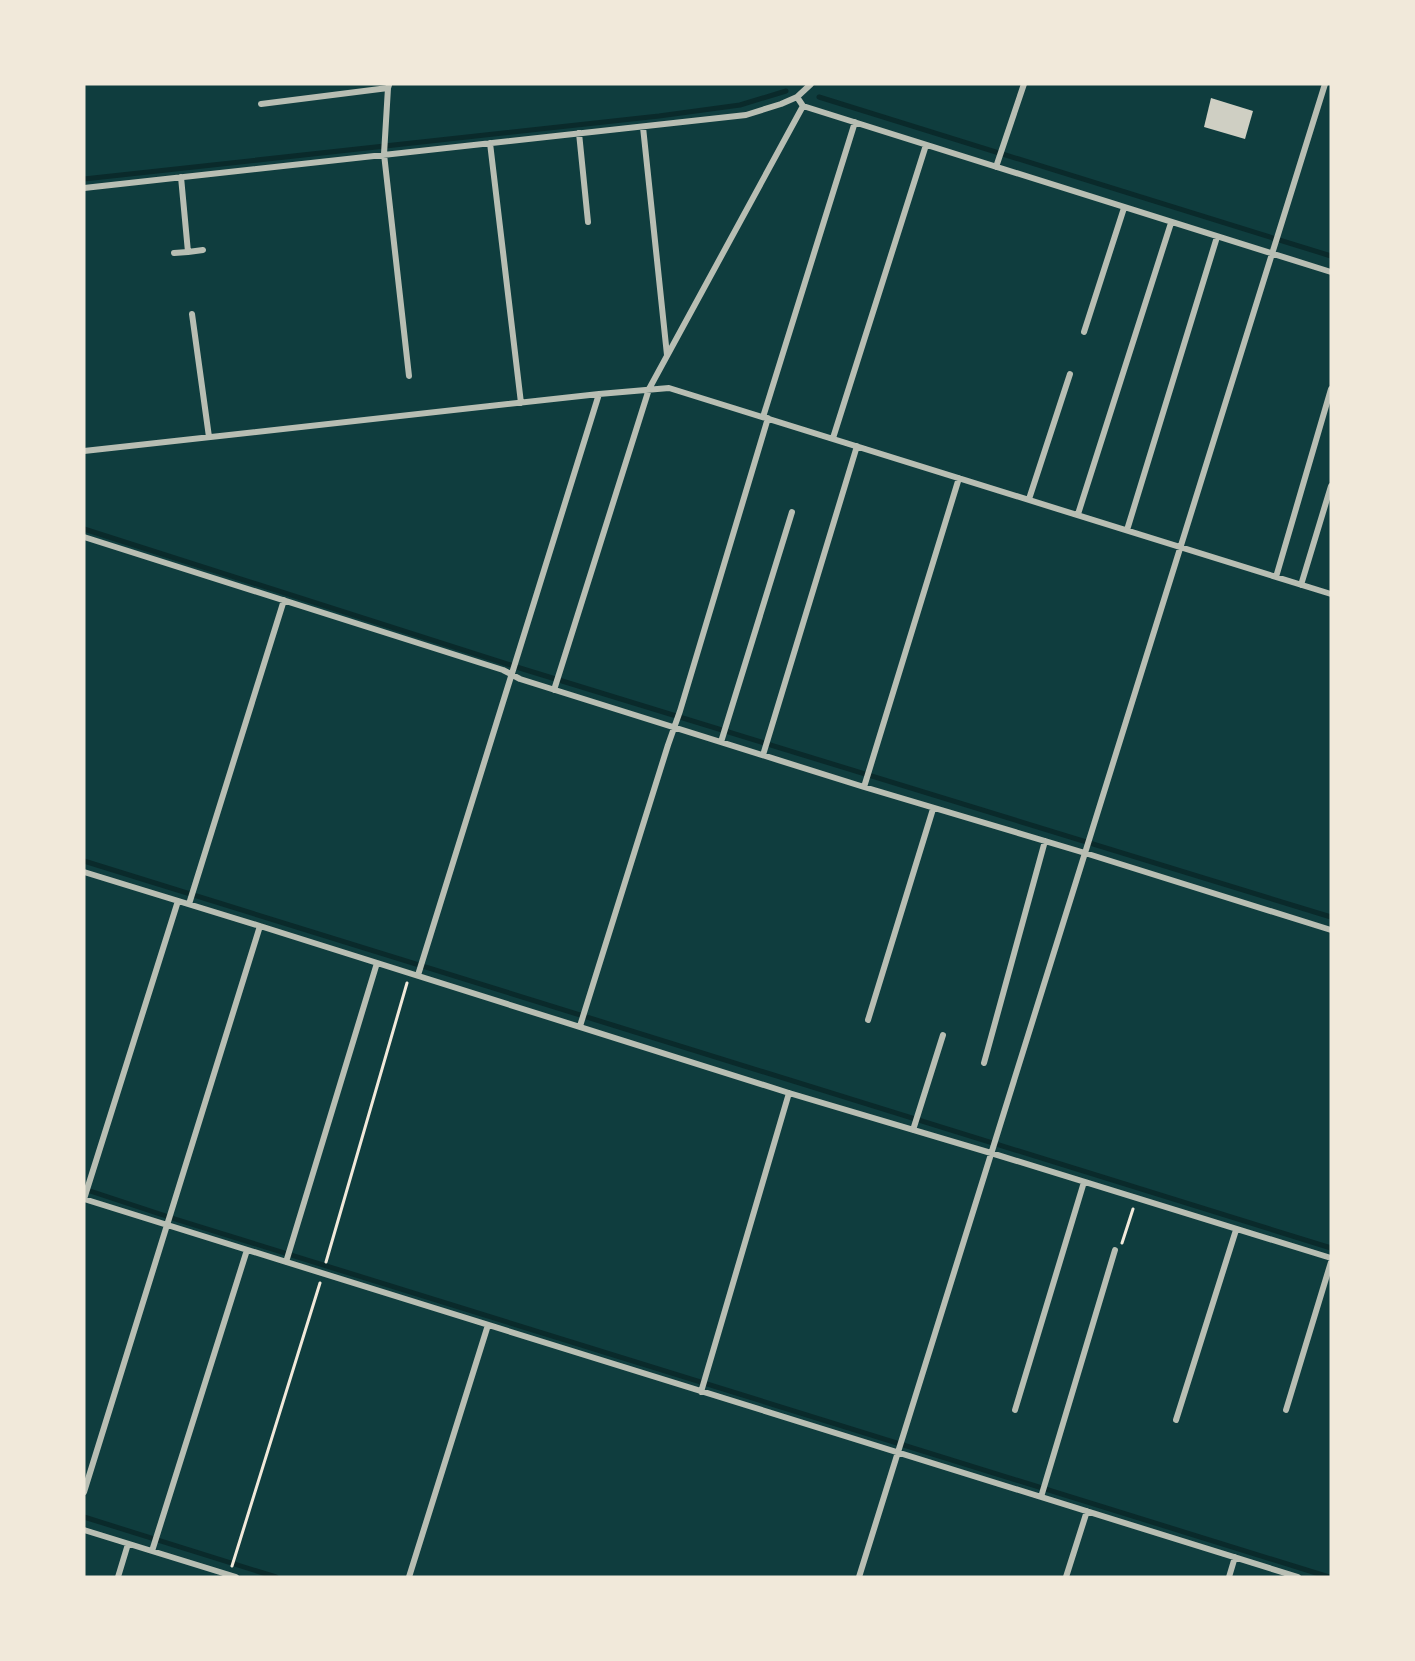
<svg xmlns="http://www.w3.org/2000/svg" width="1415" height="1661" viewBox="0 0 1415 1661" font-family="Ubuntu,sans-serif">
<rect width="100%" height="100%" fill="#0f3d3e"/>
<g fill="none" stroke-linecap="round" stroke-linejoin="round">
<!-- stream -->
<path stroke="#0a2a2b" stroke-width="5" d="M819 97 1331 256
M84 179 659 116 740 105 786 91
M84 529 523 669 1331 917
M84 861 1331 1248
M84 1189 175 1219 1329 1577
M84 1517 276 1577"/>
</g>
<!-- building -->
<path fill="#cfcfc3" d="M1211 98 1253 111 1245 139 1204 127Z"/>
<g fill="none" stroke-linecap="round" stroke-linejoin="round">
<!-- path -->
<path stroke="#f1e9da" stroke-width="3" d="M1122 1243 1133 1209
M326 1262 407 983
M232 1566 320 1283"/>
<!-- minor -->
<path stroke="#b8beb3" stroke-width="6" d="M388 88 384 154 409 376
M261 104 388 88 389 85
M803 106 1331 272
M643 127 667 355
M579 133 588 222
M490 143 521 403
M996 167 1024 84
M84 188 746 115 781 104 797 97 811 84
M188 252 203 250
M174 253 188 252 181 177
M192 314 209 437
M1084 332 1124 208
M763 417 855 122
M833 438 926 145
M84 451 599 394 669 388 1331 594
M1029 499 1070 374
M1078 514 1171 223
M1127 530 1217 237
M84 537 503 670 520 679 864 787 1085 853 1331 930
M1276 577 1331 389
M1301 585 1331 486
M554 690 649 389 803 106 797 97
M721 742 792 512
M763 755 857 446
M864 787 959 478
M84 872 260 926 789 1093 991 1153 1331 1258
M189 904 284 600
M418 975 599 394
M868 1020 933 809
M580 1026 668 745 680 711 768 418
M984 1063 1045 841
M913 1130 943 1035
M84 1199 1298 1577
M84 1199 178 901
M286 1262 377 963
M701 1392 789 1093
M1015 1410 1084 1182
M1286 1410 1331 1262
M1176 1420 1236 1230
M84 1492 260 926
M1041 1497 1115 1250
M84 1530 236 1577
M152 1551 247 1250
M118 1577 128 1544
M409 1577 488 1325
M859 1577 1325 84
M1066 1577 1087 1511
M1229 1577 1235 1557"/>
</g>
<!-- border -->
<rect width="1415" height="1661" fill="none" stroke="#f1e9da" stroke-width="171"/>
</svg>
